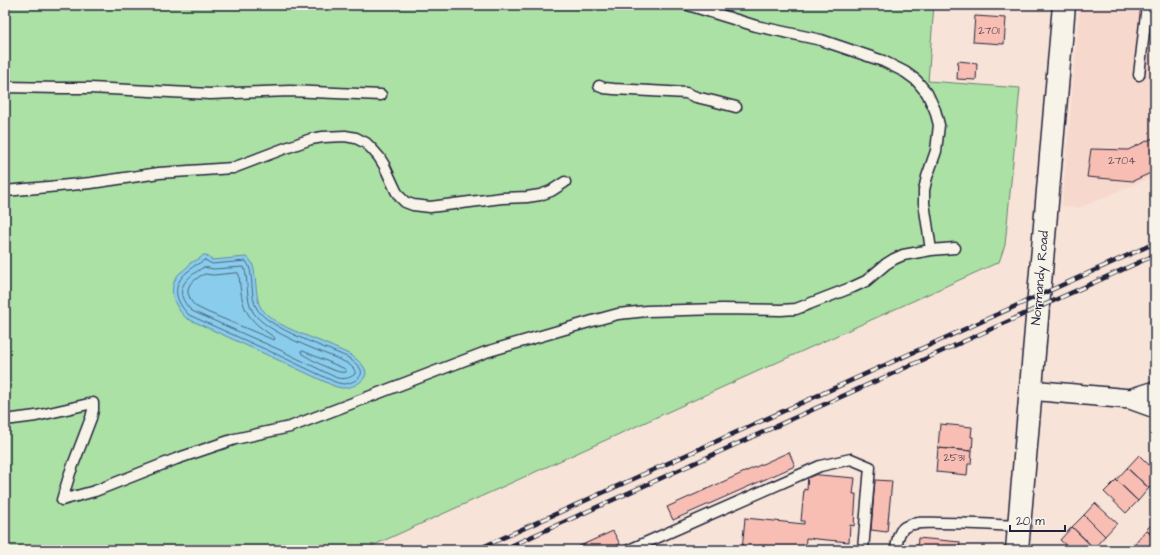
<svg xmlns="http://www.w3.org/2000/svg" width="1160" height="555" viewBox="0 0 1160 555" font-family="'Architects Daughter',sans-serif">
<rect width="100%" height="100%" fill="#f7e3d8"/>
<filter id="ink" filterUnits="userSpaceOnUse"><feTurbulence type="fractalNoise" baseFrequency=".025" numOctaves="2"/><feDisplacementMap in="SourceGraphic" scale="8" xChannelSelector="R" yChannelSelector="G"/><feConvolveMatrix kernelMatrix="1 2 1 2 8 2 1 2 1" color-interpolation-filters="sRGB"/></filter>
<g filter="url(#ink)">
<!-- built -->
<path fill="#f7d8cd" d="M1080 5H1155V176L1079 208 1062 206Z"/>
<!-- green -->
<path fill="#abe1a4" stroke="#668270" d="M5 5H934L928 81 1020 88 1005 245 999 262 363 550H5Z"/>
<!-- water -->
<path fill="#89cceb" stroke="#6088a5" d="M203 255H206L212 260 246 257C259 261 253 296 261 308 274 325 298 332 317 340 329 345 340 350 351 355 356 359 362 363 365 369 370 380 352 388 344 388 341 388 337 387 334 386L276 359 186 318C175 307 167 292 177 276 179 273 183 271 186 268 188 267 189 265 190 263 194 261 199 260 203 255Z"/>
<g fill="none" stroke-linecap="round" stroke-linejoin="round">
<!-- shore -->
<path stroke="#4b6681" stroke-width="1" d="M205 260 212 264 246 261C255 272 249 296 257 309 271 330 326 347 349 358 353 362 359 365 361 370 364 378 351 383 345 384 342 384 338 383 335 382L278 355 189 315C175 301 171 286 187 272 190 270 192 268 194 266 198 264 201 262 205 260Z
M204 267 213 269 244 267C249 281 245 298 253 312 267 334 322 351 347 363 350 365 356 369 355 374 349 379 344 379 337 378L280 350 192 311C171 291 185 278 204 267Z
M238 273 239 275C242 309 245 318 274 337L275 339 274 340 207 312 195 306 191 301 188 293V289L190 284 200 276 205 274 213 275Z
M303 351 343 368 346 370V372C337 375 311 359 302 354L301 352Z"/>
</g>
<!-- building -->
<path fill="#f8beb3" stroke="#22223b" d="M975 16 1006 18 1004 44 973 42Z
M958 61 977 63 976 80 957 79Z
M1155 137V171L1133 181 1087 177 1091 149 1128 150Z
M940 424 972 427 971 437H973L972 451 938 448Z
M938 448 972 451 971 464H968L967 475 936 472Z
M789 452 795 466 673 520 667 507Z
M1139 455 1155 471V482L1149 488 1127 468Z
M1127 468 1149 488 1138 501 1116 480Z
M808 474 855 478 853 494H856L854 526 850 525 849 542 806 538 805 550H742L745 518 804 524V521H801L804 489 807 490Z
M875 480 892 481 887 532 871 530Z
M1116 480 1138 501 1126 513 1104 492Z
M1095 503 1117 523 1105 536 1084 515Z
M1084 515 1105 536 1094 548 1072 527Z
M1155 521V538L1146 530Z
M1072 527 1094 548 1092 550H1071L1060 540Z
M1146 530 1155 538V550H1142L1135 543Z
M613 531 620 544 607 550H571Z
M918 538 960 542 959 550H917Z
M1135 543 1142 550H1128Z"/>
<g fill="none" stroke-linecap="round" stroke-linejoin="round">
<defs>
<path id="service" d="M688 5 756 26 821 40 883 61 905 72 916 80 927 93 935 110 939 125 936 151 927 177 924 190V203L931 250 955 248
M1139 75 1147 5
M599 86 604 88 614 89 686 93 696 97 713 101 736 107
M5 87 60 88H90L210 94 290 91 381 95
M5 191 91 183 159 173 233 168 283 149 311 139 323 137 345 136 356 138 366 143 372 149 379 157 384 165 396 191 400 197 405 202 413 205 430 207 502 198 527 197 540 195 551 191 565 182
M5 420 36 416 93 403V410L91 418 70 473 62 500 95 491 176 459 235 439 290 427 486 352 596 320 618 314 647 311 722 309 781 310 796 309 853 287 866 281 886 264 894 259 903 255 931 250
M629 550 820 466 851 459 870 467 863 550
M896 550C897 542 898 529 907 526 917 521 930 523 941 523 967 523 993 525 1019 526"/>
<path id="minor" d="M1030 390 1130 399 1155 408
M1130 399 1155 391"/>
<path id="tertiary" d="M1017 550 1064 5"/>
</defs>
<!-- service casing -->
<use href="#service" stroke="#22223b" stroke-width="13"/>
<!-- minor casing -->
<use href="#minor" stroke="#22223b" stroke-width="22"/>
<!-- tertiary casing -->
<use href="#tertiary" stroke="#22223b" stroke-width="25"/>
<!-- service -->
<use href="#service" stroke="#f7f3e8" stroke-width="10"/>
<!-- minor -->
<use href="#minor" stroke="#f7f3e8" stroke-width="19"/>
<!-- tertiary -->
<use href="#tertiary" stroke="#f7f3e8" stroke-width="22"/>
<defs>
<path id="rail" d="M476 550 1155 243
M502 550 1155 255"/>
</defs>
<!-- rail casing -->
<use href="#rail" stroke="#22223b" stroke-width="4.5"/>
<!-- rail -->
<use href="#rail" stroke="#f7f3e8" stroke-width="3" stroke-dasharray="9" stroke-linecap="butt"/>
</g>
</g>
<g text-anchor="middle" dominant-baseline="central" stroke-width="3" stroke-linejoin="round" paint-order="stroke">
<!-- number labels -->
<g font-size="11" fill="#584959">
<text x="989" y="30">2701</text>
<text x="1122" y="160">2704</text>
<text x="954" y="457">2531</text>
</g>
<!-- street labels -->
<g font-size="13" fill="#22223b" stroke="#f7f3e8">
<text transform="translate(1040 278) rotate(-85)">Normandy Road</text>
</g>
</g>
<!-- margin -->
<rect width="1160" height="555" fill="none" stroke="#f7f3e8" stroke-width="20"/>
<rect x="10" y="10" width="1140" height="535" fill="none" stroke="#22223b" stroke-width="1.5" filter="url(#ink)"/>
<!-- scale -->
<path d="M1010 525v6h55v-6" fill="none" stroke="#22223b" stroke-width="2"/>
<text x="1016" y="525" font-size="12" fill="#22223b" stroke="#f7f3e8" stroke-width="3" paint-order="stroke">20 m</text>
</svg>
